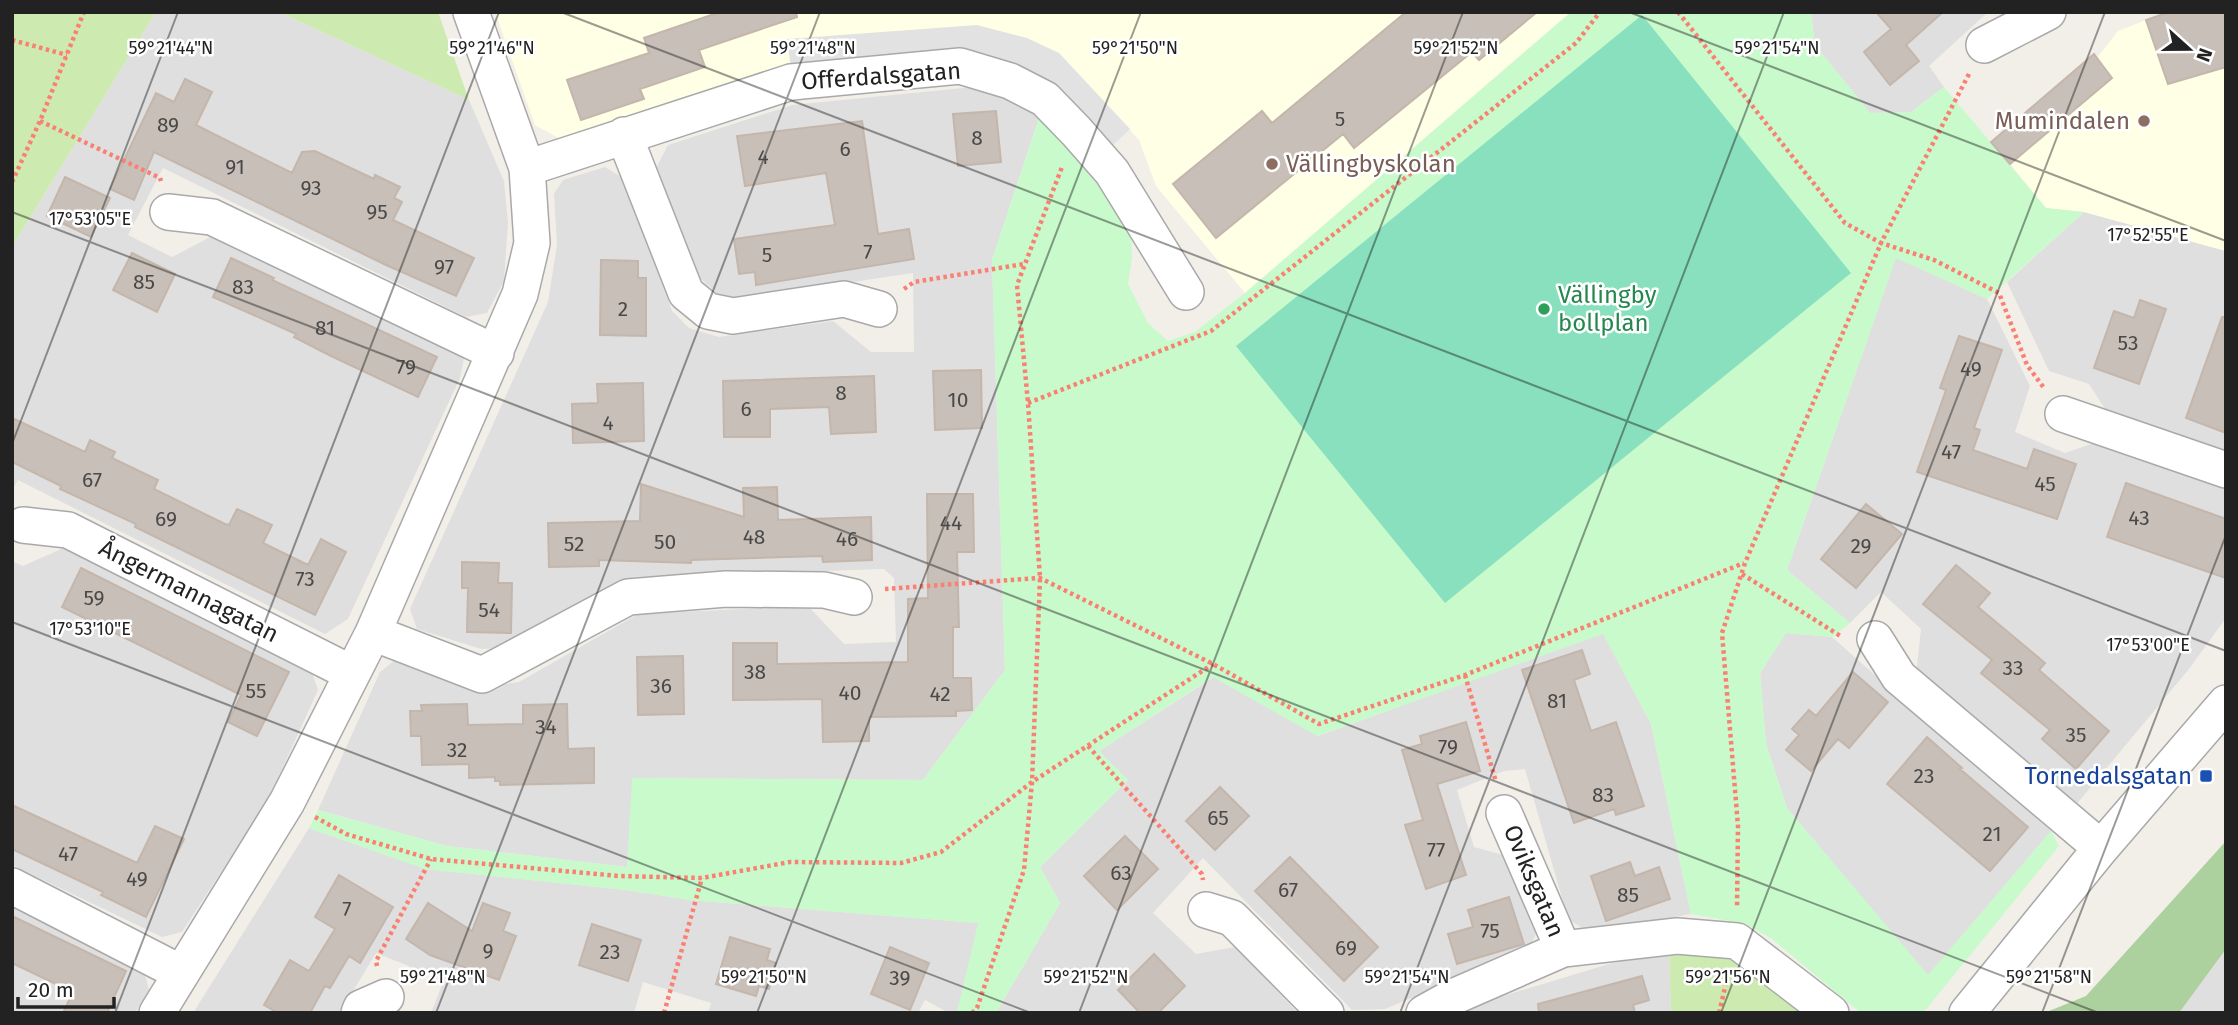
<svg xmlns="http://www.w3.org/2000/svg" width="2238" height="1025" viewBox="0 0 2238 1025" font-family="'Fira Sans',sans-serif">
<rect width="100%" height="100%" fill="#f2efe9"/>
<!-- residential -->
<path fill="#e0dfdf" d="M156 12H279L469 100 504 181 508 223 504 281 487 313 466 317 163 168 128 235 172 257 216 234 464 358 460 378 348 619 325 634 18 480 12 490V247Z
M1811 12H1988L1929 66 1944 87 1911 112 1870 113 1815 45Z
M973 87 1013 99 1040 115 992 260 1005 670 923 780 633 778 627 867 447 846 318 810 380 672 395 660 490 686 519 682 638 614 808 606 844 644 896 642 894 578 884 569 633 577 509 648 481 649 417 629 410 609 548 302 557 245 554 194 563 180 605 167 623 178 672 311 689 328 719 337 833 321 871 352H914L913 273 739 299 718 294 695 274 656 168 668 145 792 105Z
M2084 212 2226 251V450L2107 412 2089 384 2049 371 2007 282Z
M1896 257 1987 299 2030 386 2015 432 2065 453 2097 442 2226 489V618L2189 669 2075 806 1916 675 1921 629 1881 592 1850 623 1787 570Z
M68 546 309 664 318 690 268 800 182 932 162 937 12 865V561L23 566Z
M1603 633 1651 724 1691 914 1590 933 1568 919 1525 769 1504 771 1457 790 1474 847 1518 859 1536 934 1529 948 1385 1009 1352 1010 1203 858 1153 913 1196 954 1235 947 1298 1013H996L1060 903 1040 867 1128 780 1099 751 1214 677 1318 736Z
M1786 633 1832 637 2051 831 1928 976 1787 808 1766 744 1760 673Z
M309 828 426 869 626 890 690 900 979 923 957 1013H949L925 1000 918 1013H708L711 1003 643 982 634 1013H431L444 980 376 953 340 1013H193Z
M12 903 143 966 149 990 135 1013H12Z
M1669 949 1671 1013H1454L1460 1009 1609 964Z
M2226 949V1013H2179Z"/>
<!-- education -->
<path fill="#ffffe5" d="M495 12H1571L1245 293 1156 186 1139 140 1059 53 788 39 791 68 564 141 535 125Z
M2226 12V251L2084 212 2046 208 2010 164 2112 79 2097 58 2118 31 2146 20Z"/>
<!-- grass -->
<path fill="#cdebb0" d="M12 12H156L12 247Z
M279 12H438L469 100Z
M1669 949 1721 954 1753 969 1805 1013H1671Z"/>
<!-- forest -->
<path fill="#add19e" d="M2226 841V949L2179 1013H2044L2086 996Z"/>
<!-- park -->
<path fill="#c8facc" d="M1571 12H1811L1815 45 1870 113 1911 112 1944 87 2046 208 2084 212 1987 299 1896 258 1787 570 1850 623 1832 637 1786 633 1760 673 1766 744 1787 808 1928 975 2051 831 2059 846 1923 1013H1861L1772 939 1746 924 1691 914 1651 724 1603 634 1317 736 1213 677 1099 751 1128 780 1040 867 1060 903 996 1013H957L978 923 690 900 626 890 425 869 309 828 318 810 447 846 627 867 632 778 923 780 1005 670 992 260 1040 115 1131 225 1132 258 1128 284 1148 323 1168 341 1195 332 1245 293Z"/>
<!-- pitch -->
<path fill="#88e0be" d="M1642 15 1851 273 1445 603 1236 346Z"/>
<!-- parking -->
<path fill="#e2e2e2" d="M977 25 1027 38 1059 53 1130 129 1110 148 1050 87 791 68 787 39Z"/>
<!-- building -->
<path fill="#c7bfb8" stroke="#c4b6ab" stroke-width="2" d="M720 12H796L797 17 699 50 705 67 640 89 644 99 581 120 567 80 649 53 644 38Z
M1406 12H1537L1479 60 1472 52 1354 148 1343 134 1216 238 1173 184 1262 111 1272 123Z
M1876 12H1943L1906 45 1919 61 1890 85 1864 52 1891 29Z
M2169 12H2226V67L2168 84 2146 20Z
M2094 54 2112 78 2010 164 1991 142Z
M185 79 212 92 196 125 292 173 302 152 315 151 374 179 375 175 400 187 394 198 402 202 393 220 474 258 456 296 386 265 154 152 134 200 110 189 156 93 174 102Z
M996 111 1001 162 958 166 953 114Z
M862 121 878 234 909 229 914 259 756 285 755 272 739 274 734 239 835 225 826 173 745 186 737 136Z
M65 177 110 198 91 237 47 216Z
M132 253 175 274 157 312 113 290Z
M231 258 274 278 272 280 437 357 418 397 331 356 294 337 296 334 213 297Z
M601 260 638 261V278H646V336L600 335Z
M2140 300 2166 309 2139 384 2094 368 2114 311 2134 318Z
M2222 317H2226V433L2186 418Z
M1959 336 2002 350 1974 428 1980 430 1973 450 2027 469 2034 449 2076 464 2057 519 1917 472 1946 390 1940 388Z
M981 370 982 428 935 430 933 371Z
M874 376 876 432 831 434 829 407 770 409V437H724L723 381Z
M643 383 644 441 573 443 572 404 598 403 597 384Z
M12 418 85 452 90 440 115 452 112 458 158 480 154 489 225 524 229 525 237 509 272 525 263 543 308 565 321 539 346 552 315 615 135 527 136 524 60 489 61 486 12 462Z
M2126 483 2226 519V578L2107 537Z
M641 484 744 517 743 488 777 487 778 520 871 517 872 560 823 562 822 556 691 560V563L599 560V566L549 567 548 523 640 521Z
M927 494H973L974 552H957L959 627H953V678H971L972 710 956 711V716L869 717V741L823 742 822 699 733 700V643H777V664L908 662V599L928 598Z
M1866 504 1902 534 1856 588 1821 559Z
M462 562 499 563 498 583H512L511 633 467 632 468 588H462Z
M1956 565 1990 593 1978 607 2045 663 2039 670 2109 731 2076 769 2042 739 2050 730 1981 673 1992 660 1923 604Z
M81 568 289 672 257 736 228 722 241 695 62 607Z
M1582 650 1590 674 1574 680 1591 731 1616 722 1644 806 1616 815 1614 809 1574 823 1522 670Z
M683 656 684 714 638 715 637 657Z
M1853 672 1888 702 1849 748 1838 739 1811 771 1786 750 1799 735 1792 729 1809 710 1816 716Z
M467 704 468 725 523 724V705L567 704 568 749 594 748V783L500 785V781H495V777L469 778V764L422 765 421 736H411L410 711H422L421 705Z
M1466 722 1480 771 1437 784 1466 875 1426 889 1405 825 1423 820 1402 750 1422 744 1420 736Z
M1927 737 1962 768 1960 769 2028 827 1990 871 1887 784Z
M1220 787 1249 816 1215 850 1186 821Z
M12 805 137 863 155 826 184 839 146 917 101 895 103 892 12 849Z
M1125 836 1158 869 1117 910 1084 876Z
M1290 857 1378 947 1344 981 1255 891Z
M1630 862 1635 876 1659 867 1670 899 1606 921 1591 876Z
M339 875 393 907 360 963 349 956 330 988 325 986 310 1013H278L264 1005 290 960 309 971 335 929 315 917Z
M1509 897 1524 944 1457 964 1448 934 1473 927 1468 910Z
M428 903 472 931 483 903 510 913 503 931 516 936 499 980 430 955 406 939Z
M12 916 126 971 107 1013H63L73 992 12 963Z
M592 924 641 940 628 981 579 965Z
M730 937 770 949 767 960 776 963 769 989 759 986 756 996 716 984Z
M890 947 929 963 910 1010 871 994Z
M1154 954 1185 986 1158 1013H1140L1118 990Z
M1642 976 1649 1000 1633 1005 1635 1013H1539L1538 1004Z"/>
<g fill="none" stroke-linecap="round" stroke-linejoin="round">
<defs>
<path id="minor" d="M1984 45 2048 12
M624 135 686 293 708 311 733 316 844 299 879 309
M527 168 791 82 960 66 1010 81 1045 99 1076 131 1112 172 1186 292
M168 212 212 217 496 353
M2063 414 2226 470
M23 525 68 530 351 673
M373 633 482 675 628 597 726 589 824 590 854 597
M1875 639 1899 677 2101 848
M1504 813 1563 949
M12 886 181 973
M1206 910 1232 918 1326 1013
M157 1013 287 802 373 633 520 294 532 243 527 168 471 12
M359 1013 361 1008 386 997
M1424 1013 1453 997 1563 949 1677 936 1737 941 1831 1013
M1967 1013 2101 848 2226 703"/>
</defs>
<!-- minor casing -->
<use href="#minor" stroke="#a9a9a9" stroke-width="38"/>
<!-- path -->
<path stroke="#fa8072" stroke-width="4.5" stroke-dasharray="3.5 3.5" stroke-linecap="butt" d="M1678 12 1845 223 1881 243 1745 563 1722 633 1738 826 1737 908
M12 40 67 55
M1969 74 1881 243 1934 260 1999 293 2027 365 2044 388
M40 121 160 178 161 181
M12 182 40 121 84 12
M904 289 914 282 1024 264
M1028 403 1211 331 1576 43 1600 12
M1742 574 1842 637
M885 589 1040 578 1213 664 1319 724 1465 675 1744 563
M1465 675 1496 782
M1088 746 1202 874 1203 880
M315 817 346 834 431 859 619 876 702 878 790 862 901 863 941 852 1032 782 1213 664
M377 966 376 961 431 859
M664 1013 702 878
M972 1013 977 1008 1024 870 1032 782 1040 578 1028 403 1017 285 1062 167
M1719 1013 1728 975"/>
<!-- minor -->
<use href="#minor" stroke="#fff" stroke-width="35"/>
</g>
<!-- ticks -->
<path fill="none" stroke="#222" stroke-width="2" stroke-opacity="0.45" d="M561 12 2226 651M1629 12 2226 241M12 212 2099 1013M12 444 178 12M12 622 1031 1013M115 1013 499 12M436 1013 820 12M757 1013 1141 12M1079 1013 1463 12M1400 1013 1784 12M1721 1013 2105 12M2042 1013 2226 535"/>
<!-- markers -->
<g fill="#8d6e63" stroke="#fff" stroke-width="2.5">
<circle cx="2144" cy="121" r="7"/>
<circle cx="1272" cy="164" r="7"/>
</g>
<circle fill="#2e9e5b" stroke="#fff" stroke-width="2.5" cx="1544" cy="309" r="7"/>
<rect fill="#1a4fb4" stroke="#fff" stroke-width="2.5" x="2199" y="769" width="14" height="14" rx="3.5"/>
<g text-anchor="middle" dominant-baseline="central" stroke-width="5" stroke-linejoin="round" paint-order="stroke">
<!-- number labels -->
<g font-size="21" fill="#4b4948">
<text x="1340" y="119">5</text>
<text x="168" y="125">89</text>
<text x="977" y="138">8</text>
<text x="845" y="149">6</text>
<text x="763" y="157">4</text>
<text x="235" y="167">91</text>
<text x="311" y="188">93</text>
<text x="377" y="212">95</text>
<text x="868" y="252">7</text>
<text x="767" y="255">5</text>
<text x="444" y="267">97</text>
<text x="144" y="282">85</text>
<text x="243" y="287">83</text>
<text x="623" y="309">2</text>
<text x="325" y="328">81</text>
<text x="2128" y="343">53</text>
<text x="406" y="367">79</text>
<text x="1971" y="369">49</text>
<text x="841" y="393">8</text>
<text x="958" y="400">10</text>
<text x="746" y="409">6</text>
<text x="608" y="423">4</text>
<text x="1951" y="452">47</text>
<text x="92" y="480">67</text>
<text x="2045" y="484">45</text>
<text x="2139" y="518">43</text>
<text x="166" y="519">69</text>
<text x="951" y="523">44</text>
<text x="754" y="537">48</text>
<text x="847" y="539">46</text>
<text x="665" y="542">50</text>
<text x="574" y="544">52</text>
<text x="1861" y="546">29</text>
<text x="305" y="579">73</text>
<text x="94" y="598">59</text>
<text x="489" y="610">54</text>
<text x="2013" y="668">33</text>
<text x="755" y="672">38</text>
<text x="661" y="686">36</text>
<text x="256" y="691">55</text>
<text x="850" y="693">40</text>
<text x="940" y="694">42</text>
<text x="1557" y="701">81</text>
<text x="546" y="727">34</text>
<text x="2076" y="735">35</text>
<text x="1448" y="747">79</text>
<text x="457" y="750">32</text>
<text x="1924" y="776">23</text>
<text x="1603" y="795">83</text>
<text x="1218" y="818">65</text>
<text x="1992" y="834">21</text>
<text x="1436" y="850">77</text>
<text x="68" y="854">47</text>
<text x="1121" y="873">63</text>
<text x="137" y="879">49</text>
<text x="1288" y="890">67</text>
<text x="1628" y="895">85</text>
<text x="347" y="909">7</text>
<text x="1490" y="931">75</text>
<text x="1346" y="948">69</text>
<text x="488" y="951">9</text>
<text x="610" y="952">23</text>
<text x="900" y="978">39</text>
</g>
<!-- street labels -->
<g font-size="24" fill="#222" stroke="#fff">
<text transform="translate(881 76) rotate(-4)">Offerdalsgatan</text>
<text transform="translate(189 591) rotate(27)">Ångermannagatan</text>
<text transform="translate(1534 881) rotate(67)">Oviksgatan</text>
</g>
<!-- education labels -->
<g font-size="24" fill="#785e54" stroke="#fff" text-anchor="end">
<text x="2130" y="121">Mumindalen</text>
<text x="1286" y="164" text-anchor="start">Vällingbyskolan</text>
</g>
<!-- leisure labels -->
<g font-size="24" fill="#27864d" stroke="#fff" text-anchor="start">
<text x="1558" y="295">Vällingby<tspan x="1558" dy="28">bollplan</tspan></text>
</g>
<!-- transit labels -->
<g font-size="24" fill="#164399" stroke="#fff" text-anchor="end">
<text x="2192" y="776">Tornedalsgatan</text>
</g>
</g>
<g font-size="18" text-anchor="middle" fill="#222" stroke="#fff" stroke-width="5" stroke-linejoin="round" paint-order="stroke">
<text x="171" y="54">59°21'44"N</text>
<text x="492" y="54">59°21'46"N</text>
<text x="813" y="54">59°21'48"N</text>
<text x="1135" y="54">59°21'50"N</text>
<text x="1456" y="54">59°21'52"N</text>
<text x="1777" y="54">59°21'54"N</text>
<text x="90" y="225">17°53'05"E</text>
<text x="2148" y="241">17°52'55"E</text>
<text x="90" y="635">17°53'10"E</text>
<text x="2148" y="651">17°53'00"E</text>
<text x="443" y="983">59°21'48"N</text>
<text x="764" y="983">59°21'50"N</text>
<text x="1086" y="983">59°21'52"N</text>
<text x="1407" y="983">59°21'54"N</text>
<text x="1728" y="983">59°21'56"N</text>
<text x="2049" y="983">59°21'58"N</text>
</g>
<!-- border -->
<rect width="2238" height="1025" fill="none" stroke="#222222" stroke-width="28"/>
<!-- north arrow -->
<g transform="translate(2189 49) rotate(111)" stroke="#ffffff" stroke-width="5" paint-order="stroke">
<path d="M0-5L12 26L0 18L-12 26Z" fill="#222222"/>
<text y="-10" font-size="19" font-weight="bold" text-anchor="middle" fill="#222222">N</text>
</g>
<!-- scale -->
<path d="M18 997v10h96v-10" fill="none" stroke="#222222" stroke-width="3.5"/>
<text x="28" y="997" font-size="21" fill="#222222" stroke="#ffffff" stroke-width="5" paint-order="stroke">20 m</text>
</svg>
